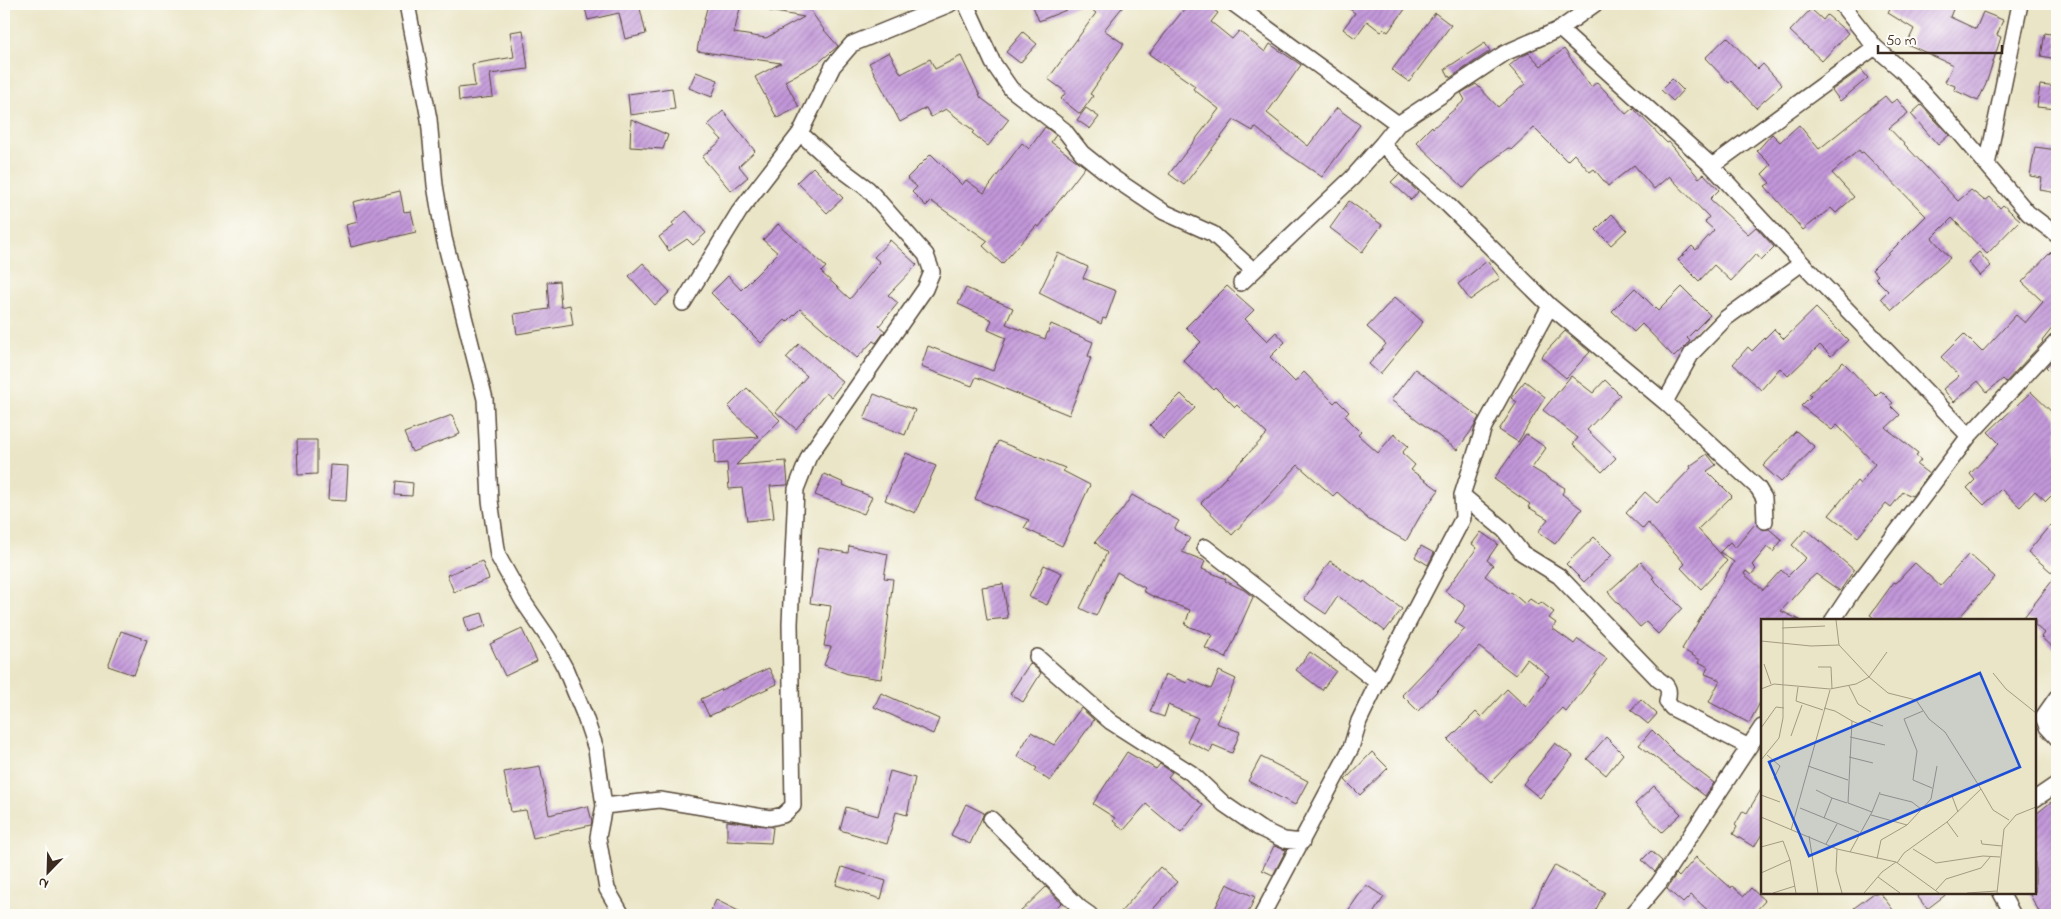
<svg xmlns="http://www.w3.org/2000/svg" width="2061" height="919" viewBox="0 0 2061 919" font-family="'Indie Flower',sans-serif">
<defs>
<pattern id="building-hatch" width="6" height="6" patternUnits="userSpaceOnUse" patternTransform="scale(1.25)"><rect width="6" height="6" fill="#c297da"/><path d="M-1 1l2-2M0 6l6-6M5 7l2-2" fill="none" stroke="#9f7bb0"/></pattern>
</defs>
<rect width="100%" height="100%" fill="#fdfcf7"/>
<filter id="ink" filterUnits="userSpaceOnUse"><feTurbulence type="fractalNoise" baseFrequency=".02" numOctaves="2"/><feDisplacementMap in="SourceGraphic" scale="10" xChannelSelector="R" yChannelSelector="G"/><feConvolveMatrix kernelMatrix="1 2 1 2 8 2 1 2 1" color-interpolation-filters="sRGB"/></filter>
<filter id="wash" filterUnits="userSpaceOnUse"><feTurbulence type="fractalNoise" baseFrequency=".0096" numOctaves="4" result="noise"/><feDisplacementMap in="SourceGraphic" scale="20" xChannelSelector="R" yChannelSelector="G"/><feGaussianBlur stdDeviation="1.12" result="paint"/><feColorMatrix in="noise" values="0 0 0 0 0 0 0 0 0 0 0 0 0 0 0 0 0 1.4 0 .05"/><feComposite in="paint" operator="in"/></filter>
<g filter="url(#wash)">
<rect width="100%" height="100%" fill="#eae5c6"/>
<g id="blocks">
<!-- building -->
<path fill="url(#building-hatch)" d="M584 4H639L646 34 625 39 619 13 588 20Z
M708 4H741L734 33 766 38 804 17 769 11 770 4H806L824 30 838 46 818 63 785 81 799 107 777 118 755 77 781 63 697 51 701 28H702Z
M1032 4H1081L1039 21Z
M1084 4H1125L1104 30 1124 44 1090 94 1093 96 1080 114 1061 99 1066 92 1048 79 1096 13Z
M1188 4H1206L1218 13 1211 22 1232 39 1239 31 1265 52 1270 44 1301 65 1267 113 1308 146 1337 108 1360 125 1322 177 1287 153 1255 127 1253 131 1234 120 1184 185 1169 174 1219 109 1193 89 1195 86 1149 54Z
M1343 4H1409L1388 32 1384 29 1381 32 1367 21 1355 38 1343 29 1355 13Z
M1893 4H1955L1950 17 1976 29 1983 12 2003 20 1997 35 2001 37 1986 84 1978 101 1954 90 1955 86 1945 82 1953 65 1907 44 1914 29 1888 13Z
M1811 9 1823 20 1827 15 1848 33 1822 61 1790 31Z
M1435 13 1451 25 1409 82 1392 70Z
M523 30 528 69 490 74 493 97 459 101 458 88 475 86 472 64 514 57 510 32Z
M1023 32 1037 44 1020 63 1006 52Z
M2045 33 2057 35V59L2041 56Z
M1727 37 1758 69 1763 64 1782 85 1756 108 1731 81 1729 83 1705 58Z
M1485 43 1490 51 1450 78 1445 69Z
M1564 49 1591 87 1597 82 1626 114 1633 108 1667 143 1669 142 1699 178 1704 174 1719 190 1710 199 1748 234 1756 227 1774 247 1761 260 1756 254 1731 281 1714 265 1699 281 1678 260 1692 246 1696 250 1714 230 1705 222 1709 217 1669 176 1654 189 1634 165 1608 186 1594 169 1590 172 1574 154 1567 161 1534 128 1511 150 1508 148 1484 167 1464 188 1416 142 1432 126 1433 128 1465 100 1461 93 1476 84 1498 107 1525 84 1509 66 1520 57 1529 53 1541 66Z
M889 52 901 74 930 59 935 69 961 56 981 98 1009 119 988 146 972 133 974 131 946 109 931 117 926 108 900 122 869 63Z
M1861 69 1868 78 1840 101 1832 90Z
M696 72 718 80 712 97 689 88Z
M1672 79 1683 90 1673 101 1661 90Z
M2040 85 2057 87V109L2037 107Z
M672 88 675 109 630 115 628 94Z
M1885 96 1891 103 1897 99 1908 113 1889 128 1958 201 1971 190 1985 201 1990 197 2000 208 2003 205 2020 220 1987 254 1952 218 1932 238 1950 258 1892 310 1881 298 1888 291 1875 278 1878 275 1872 270 1926 216 1863 152 1861 153 1859 150 1832 173 1854 197 1836 213 1831 208 1803 230 1765 186 1770 183 1762 174 1771 165 1757 151 1772 134 1780 142 1799 125 1819 149Z
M1921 105 1949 135 1938 145 1911 114Z
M1086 108 1099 117 1090 129 1077 120Z
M723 111 755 151 739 166 748 177 731 191 702 157 722 140 708 125Z
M631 119 668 135 663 149 630 147Z
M1045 127 1056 135 1051 142 1085 167 1039 227 1037 225 1002 264 983 246 988 241 931 201 926 206 912 192 917 187 907 178 931 154 962 185 966 180 984 193 1022 143 1029 149Z
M2035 147 2057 150V193L2040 190 2042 178 2030 176Z
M813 167 843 198 827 213 797 182Z
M1399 174 1418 192 1411 200 1391 182Z
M400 191 404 212 411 211 416 232 351 247 346 225 358 222 353 202Z
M1349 201 1382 225 1362 252 1330 228Z
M686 211 706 233 693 245 687 239 669 251 659 237 674 226 672 223Z
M1612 214 1627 230 1611 245 1596 230Z
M778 224 826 267 821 272 850 299 880 262 874 257 890 240 917 265 888 295 898 303 879 326 885 331 876 343 873 341 857 358 800 309 787 322 785 320 761 343 711 293 728 276 741 290 778 253 763 240Z
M1979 252 1991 266 1980 276 1968 262Z
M2051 252 2057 258V322L2042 341 2043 342 2006 382 2003 379 1987 392 1978 381 1954 402 1943 389 1959 376 1941 357 1964 334 1982 352 2016 315 2025 323 2043 302 2022 282Z
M1058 253 1088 267 1083 278 1116 291 1106 319 1103 318 1101 324 1039 293Z
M1487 261 1500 278 1470 300 1458 284Z
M643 263 670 292 655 305 629 276Z
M559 281 561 307 570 305 573 325 517 334 514 314 549 309 547 282Z
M1227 286 1254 310 1245 319 1267 341 1276 332 1285 342 1270 357 1295 382 1304 372 1334 403 1337 400 1349 412 1345 416 1361 432 1358 435 1378 453 1394 434 1408 446 1402 453 1415 465 1411 470 1439 490 1423 511 1406 541 1369 520 1337 492 1333 496 1298 465 1232 535 1201 503 1267 434 1237 405 1235 407 1215 387 1213 389 1183 360 1201 342 1186 327Z
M1682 287 1710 315 1687 338 1690 341 1674 357 1642 324 1634 332 1612 311 1635 288 1658 311Z
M966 288 1013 308 1006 324 1045 339 1051 324 1093 342 1088 356 1091 358 1069 415 976 377 972 386 921 367 928 346 993 371 1006 338 988 330 992 320 958 304Z
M1395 297 1423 322 1380 374 1369 364 1386 344 1367 327Z
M1816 308 1848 340 1831 356 1820 345 1788 376 1780 368 1761 390 1733 364 1748 347 1752 351 1774 329 1784 339Z
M1565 331 1590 352 1566 378 1541 357Z
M799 344 843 382 831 397 826 393 796 429 776 412 807 376 786 358Z
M2057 355V378L2046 367Z
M1843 362 1876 396 1881 391 1893 403 1890 405 1900 415 1886 428 1918 453 1916 456 1921 460 1917 465 1929 474 1912 496 1903 492 1891 507 1886 503 1858 537 1829 515 1857 481 1860 484 1875 464 1837 425 1832 430 1801 406 1811 396 1809 394Z
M1415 369 1479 417 1474 427 1457 450 1391 400Z
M1571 376 1593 393 1605 380 1620 395 1587 430 1616 458 1602 472 1573 444 1578 438 1543 410Z
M1525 381 1545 397 1518 442 1499 430 1517 402 1511 398Z
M747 388 780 420 736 465 786 461 788 484 787 485 770 486 774 518 747 521 742 488 729 489 727 463 715 464 714 440 759 437 728 407Z
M2031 392 2057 417V490L2046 501 2035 491 2020 507 2001 489 1984 505 1967 488 1975 480 1970 474 1999 443 1988 432Z
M874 394 915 410 905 435 864 419Z
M1181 394 1195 408 1163 439 1150 425Z
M452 415 460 434 412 452 404 433Z
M1796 431 1815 447 1781 482 1763 466Z
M1526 434 1546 448 1532 468 1565 488 1562 494 1582 509 1555 544 1538 532 1548 519 1528 507 1530 504 1494 479Z
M297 440H317V474L298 475Z
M998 441 1065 468 1063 471 1090 485 1062 546 1024 528 1029 520 975 499Z
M906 453 936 466 915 513 885 500Z
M1707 454 1716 465 1707 471 1732 496 1698 529 1727 561 1701 589 1681 568 1685 564 1648 523 1643 529 1626 513 1645 492 1657 503 1691 468 1690 466Z
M330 465 348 466 346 501 328 500Z
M824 474 844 483 843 485 872 497 864 514 815 495Z
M396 481 413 483 412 496 395 495Z
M1132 495 1179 521 1174 529 1190 538 1182 552 1205 561 1202 569 1226 579 1225 581 1244 590 1253 597 1226 658 1205 648 1212 635 1185 625 1190 610 1154 597 1143 591 1145 588 1117 572 1096 616 1080 608 1107 553 1095 542 1122 510Z
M1755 524 1761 529H1769L1782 540 1773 552 1767 547 1752 565 1756 569 1751 575 1746 571 1744 574 1763 590 1781 570 1788 576 1806 558 1792 545 1806 529 1854 570 1840 591 1816 574 1808 581 1781 611 1800 620H1762V699L1749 723 1709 702 1720 680 1705 674 1708 667 1699 662 1700 660 1682 649 1734 562 1720 552 1730 542 1735 548Z
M2050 525 2057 531V652L2041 637 2044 633 2035 625V620H2028L2024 617 2056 576 2028 552Z
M1481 532 1498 544 1487 560 1493 565 1485 576 1510 594 1511 592 1525 604 1530 599 1539 605 1541 602 1554 612 1549 618 1556 623 1552 628 1574 644 1578 639 1607 659 1566 712 1562 708 1491 782 1448 740 1476 712 1481 717 1507 689 1526 707 1549 676 1527 659 1515 675 1479 647 1418 711 1402 695 1465 629 1455 622 1466 606 1445 591 1477 548 1472 544Z
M1594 537 1612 555 1584 582 1566 564Z
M849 546 888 554 884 578 893 579 881 679 848 674 824 665 831 647 824 646 831 606 810 603 815 568 819 548 848 553Z
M1421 546 1434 553 1428 565 1415 557Z
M1969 554 1995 577 1957 620H1877L1870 615 1894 582 1896 583 1915 563 1940 586Z
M482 561 489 579 454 592 447 575Z
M1330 561 1363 583 1364 581 1402 609 1385 631 1338 596 1326 614 1304 599Z
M1641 562 1654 577 1652 578 1682 608 1658 634 1646 622 1640 627 1608 592Z
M1044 565 1062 573 1047 605 1029 597Z
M1003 584 1008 618 987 620 982 587Z
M482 613 486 626 468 632 464 618Z
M522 629 537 661 505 676 490 644Z
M121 631 147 640 134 675 108 666Z
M1310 652 1336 671 1322 690 1296 670Z
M1030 663 1041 673 1023 702 1010 694Z
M769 668 777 684 709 716 701 699Z
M1219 671 1236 679 1216 723 1240 732 1232 753 1213 745 1210 752 1187 741 1198 718 1168 705 1164 717 1150 712 1165 674 1187 683 1189 679 1211 689Z
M881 693 939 719 933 734 874 707Z
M1641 699 1657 714 1648 724 1631 710Z
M1081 708 1094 720 1050 781 1035 771 1037 768 1017 756 1031 732 1054 745Z
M1652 730 1676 754 1714 783 1705 796 1639 745Z
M1606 737 1623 754 1606 775 1587 759Z
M1555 743 1573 756 1540 798 1523 784Z
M1127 752 1156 769 1160 764 1172 772 1168 777 1203 805 1181 833 1146 804 1124 830 1113 821 1115 818 1093 804Z
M1372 752 1388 768 1360 795 1345 780Z
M1261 757 1308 781 1295 805 1248 781Z
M540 766 549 815 588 806 592 821 591 825 533 838 526 810 511 812 504 772Z
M890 771 915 778 907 815 896 812 887 844 840 830 846 807 878 816Z
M1654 786 1681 814 1662 832 1635 804Z
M1762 788V834L1754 847 1733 834 1737 827 1735 825 1743 811 1747 813Z
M2057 797V884L2052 888 2057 898V915H2041L2029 893H2035V815Z
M966 804 984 813 970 844 951 835Z
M727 821 773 827 771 843 727 841Z
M1274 846 1286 850 1273 875 1262 870Z
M1651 851 1662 861 1655 872 1642 860Z
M1696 857 1731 888 1732 886 1744 896 1751 888 1765 901 1752 915H1713L1691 895 1683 903 1667 889 1676 874 1679 877Z
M1555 865 1605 892 1593 915H1530L1540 892Z
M842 867 886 881 881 899 836 885Z
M1160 867 1177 882 1148 915H1118Z
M1227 884 1255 897 1247 915H1212Z
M1366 885 1384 897 1372 915H1345Z
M1046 887 1061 903 1049 915H1017Z
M1874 893H1880L1897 915H1859L1854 908Z
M1915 893H1948L1927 909Z
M716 900 747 915H709Z"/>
</g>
</g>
<g filter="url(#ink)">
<use href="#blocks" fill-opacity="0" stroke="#554637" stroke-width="1"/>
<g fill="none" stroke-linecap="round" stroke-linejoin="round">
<defs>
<path id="minor" d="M407 4 429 119 435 185 444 238 485 399 490 500 498 556 523 601 549 639 565 668 584 714 596 749 604 806 598 837 607 889 622 915
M966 4 993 63 1011 89 1064 130 1082 153 1112 177 1164 212 1213 234 1254 271
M1234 4 1398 124
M1841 4 1875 47 1905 73 1958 131 2028 213 2057 235
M1560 29 1712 166 1802 263 1969 436
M1987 165 2020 4
M1712 166 1875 47
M1241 283 1352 178 1382 144
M683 303 739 212 800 133 833 66 852 44 950 4
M1550 306 1665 402
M1462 495 1504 530 1522 553 1559 576 1659 680C1669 686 1670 690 1667 702L1672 708 1749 747
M1765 521 1764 498 1758 488 1665 402 1692 353 1726 318 1802 263
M1205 547 1378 683
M1833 620 1853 590 1969 436 2057 341
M1037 657 1111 722 1191 773 1224 804 1259 828 1284 840 1302 842
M2057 697 2043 717 2047 727 2057 738
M2035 799 2057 784
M604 806 660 800 770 818 783 815 793 806 790 624 796 489 809 456 925 289 932 272 926 255 868 189 832 162 800 133
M991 819 1080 908 1090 915
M2001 893 2013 915
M1262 915 1351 748 1359 721 1384 669 1463 518 1462 495 1484 427 1550 306 1446 203 1409 171 1382 144 1398 124 1505 53 1560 29 1595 4
M1632 915 1659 883 1762 727"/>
</defs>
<!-- minor casing -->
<use href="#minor" stroke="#554637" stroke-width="18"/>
<!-- minor -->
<use href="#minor" stroke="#fff" stroke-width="15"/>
</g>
</g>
<!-- overview -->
<g transform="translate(1761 619)">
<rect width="275" height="275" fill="#eae5c6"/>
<path fill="none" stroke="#a49a83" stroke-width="1" d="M75 1 78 26M21 9 64 7M0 22 50 27 78 26 108 58 126 33M3 45 10 65M57 48H70L71 70M232 54 245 70 275 94M88 67 97 85 110 93M37 68 35 82 62 91M0 70 13 65 69 70 95 65 108 58 127 74 155 81 168 100 184 113 220 170 186 203 143 234 136 244M63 89 74 92 91 102 87 184 111 193 89 233M162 92 143 100 156 132 152 161 171 169M91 102 98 105 104 101 122 107M0 109 15 88 23 89M30 117 41 86M89 118 124 126M6 136 19 147 13 159 18 166M88 138 112 144M0 141 18 119 22 99V1M47 147 87 161M220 170 232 191 248 201M55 171 71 179 63 199M119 175 151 183 160 190M0 176 19 183M191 177 197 193M71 179 86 184M39 189 98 213M111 193 119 173M110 196 146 206M0 198 76 230 135 243 178 274M186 203 197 218M30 211 69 71M48 217 57 274M220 221 221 225 241 227M65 225 76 205M0 228 22 222 29 241M76 230 75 252 81 274M152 230 175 244 222 237 239 238M116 240 120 221 146 206 170 180 176 147M0 254 29 241 35 274M117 258 139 274M175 271 185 260 220 249 230 237M12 274 34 267M103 274 121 253 135 243M206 274 236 272M236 274 243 210 255 196 275 188"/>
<path fill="#1d4ed8" fill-opacity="0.15" stroke="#1d4ed8" stroke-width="2.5" d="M219 54 259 148 48 237 8 143Z"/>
<rect width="275" height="275" fill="none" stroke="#3b2a1e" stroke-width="2.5"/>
</g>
<!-- margin -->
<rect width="2061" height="919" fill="none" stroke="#fdfcf7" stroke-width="20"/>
<!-- north arrow -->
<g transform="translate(48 872) rotate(203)" stroke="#fdfcf7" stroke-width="4" paint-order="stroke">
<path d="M0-4L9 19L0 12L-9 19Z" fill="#3b2a1e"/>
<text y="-8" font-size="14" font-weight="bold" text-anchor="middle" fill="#3b2a1e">N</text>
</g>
<!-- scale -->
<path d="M1878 45v8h124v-8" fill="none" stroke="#3b2a1e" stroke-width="2.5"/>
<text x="1886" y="45" font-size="15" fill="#3b2a1e" stroke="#fdfcf7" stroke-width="4" paint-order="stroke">50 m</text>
</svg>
